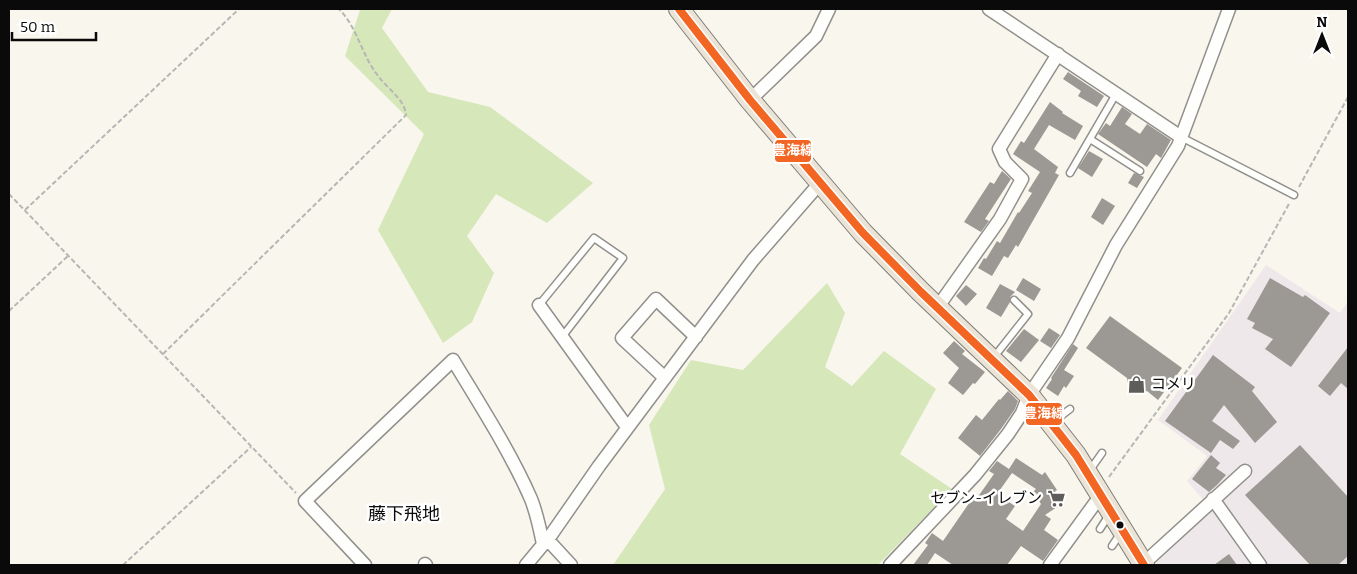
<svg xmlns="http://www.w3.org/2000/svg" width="1357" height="574" viewBox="0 0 1357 574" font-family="Bitter,'Noto Sans JP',serif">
<rect width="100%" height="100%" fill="#f9f6ed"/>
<!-- industrial -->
<path fill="#efe8eb" d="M1266 265 1340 313 1348 301V565H1150L1206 503 1187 481 1207 456 1158 420Z"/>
<!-- forest -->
<path fill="#d6e7ba" d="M362 9H392L382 28 428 92 490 107 593 183 547 223 496 194 467 236 494 273 472 322 443 343 378 230 424 134 345 56 360 10Z
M827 283 845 313 825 367 852 386 884 351 936 389 900 454 952 489 878 565H613L665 489 649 425 691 360 743 370Z"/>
<!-- building -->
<path fill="#9c9893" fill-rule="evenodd" d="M1068 72 1104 96 1097 107 1078 96 1081 91 1063 79Z
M1050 102 1063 112 1062 113 1083 126 1075 140 1049 125 1034 149 1058 167 1055 173 1059 175 1018 247 1016 245 1008 258 1004 256 992 276 978 268 984 258 986 259 997 241 1000 243 1018 212 1019 213 1032 193 1028 191 1040 172 1013 154 1021 141 1024 143Z
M1122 107 1132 114 1125 124 1140 134 1147 124 1171 140 1161 158 1156 154 1147 167 1098 134 1106 123 1110 126Z
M1089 151 1103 159 1092 177 1078 168Z
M1002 171 1011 179 985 219 989 221 981 232 964 222 990 182 994 184Z
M1134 173 1144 177 1137 188 1128 183Z
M1102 198 1115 206 1103 225 1091 217Z
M1023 278 1041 289 1034 301 1016 290Z
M1270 278 1303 297 1305 295 1330 313 1291 367 1265 349 1273 339 1252 328 1255 323 1247 319Z
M1000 284 1015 292 1010 297V302L1001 317 986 308Z
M966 285 977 294 966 306 956 296Z
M1110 316 1182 368 1158 400 1147 391 1142 393 1128 383 1127 378 1086 348Z
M1049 328 1060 335 1051 348 1040 341Z
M1024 329 1039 340 1021 362 1006 351Z
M954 341 965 351 962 354 985 372 975 384 973 383 963 395 948 383 959 368 943 353Z
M1073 344 1078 348 1064 370 1074 376 1066 388 1064 386 1058 396 1046 388 1052 379 1051 378Z
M1348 347V389L1341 383 1330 396 1318 386Z
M1213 355 1255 387 1252 391 1277 422 1255 443 1224 405 1212 421 1240 441 1233 449 1220 440 1211 453 1165 421Z
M1008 391 1018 401 1015 409 1001 429 980 456 958 438 976 415 982 420 999 399 1000 400Z
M1300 445 1348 497V556L1338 565H1310L1245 495Z
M1211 455 1220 463 1216 468 1226 475 1217 485 1209 492 1192 479Z
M1016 458 1042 475 1045 472 1057 490 1055 491 1063 503 1045 515 1051 519 1044 530 1058 540 1043 561 1021 546 1007 565H953L935 553 927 565H913L928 545 925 543 932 533 943 541 974 496 977 498 994 474 989 471 997 461 1009 469ZM1012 473 1036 489 1033 492 1041 504 1023 531 1006 519 1015 506 997 494Z
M1229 554 1237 565H1214Z"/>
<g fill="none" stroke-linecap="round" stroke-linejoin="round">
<defs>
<path id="lane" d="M1181 137 1294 195
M1090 139 1140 171
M1070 173 1116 94
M539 305 594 238 623 258 562 337
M994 357 1028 314 1014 300
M1053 422 1070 409
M1090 470 1102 453
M1100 529 1109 515
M1112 546 1120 534"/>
<path id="street" d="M989 9 1181 137
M750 100 816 36 829 9
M539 305 627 427
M937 308 1000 219 1022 179 1005 162 999 149 1058 54
M665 378 622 338 656 299 696 337
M1213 499 1260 565
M547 539 571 565
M425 564 426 565
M1143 564 1245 471
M365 565 305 501 453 360C480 405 510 451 531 499 537 514 540 529 543 544
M526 565 551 535 599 466 753 260 820 183
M890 565 975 475 1008 434 1022 413 1029 395 1068 338 1116 245 1178 146 1229 9
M1050 565 1101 495"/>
<path id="primary" d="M679 9 750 100 863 233 921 292 1029 395 1076 455 1144 565"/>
</defs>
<!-- lane casing -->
<use href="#lane" stroke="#92908c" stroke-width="9"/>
<!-- street casing -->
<use href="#street" stroke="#92908c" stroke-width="15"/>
<!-- primary casing -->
<use href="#primary" stroke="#7f7e7a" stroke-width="22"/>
<!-- path -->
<path stroke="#b7b6b5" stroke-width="2" stroke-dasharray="5 2.5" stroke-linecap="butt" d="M1299 187 1348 97
M9 194 296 493
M25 210 239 9
M9 311 69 255
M163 354 406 115C405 100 388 89 379 77 362 57 358 28 339 9
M1109 477 1229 313 1290 202
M123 565 251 447"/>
<!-- lane -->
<use href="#lane" stroke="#fefefc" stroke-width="6"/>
<!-- street -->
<use href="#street" stroke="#fefefc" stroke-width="12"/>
<!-- primary -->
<use href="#primary" stroke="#ebe4d6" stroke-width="20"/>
<defs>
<path id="bus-1" d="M679 9 750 100 863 233 921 292 1029 395 1076 455 1144 565"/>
</defs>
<!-- bus-1 casing -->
<use href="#bus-1" stroke="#fff" stroke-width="11"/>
<!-- bus-1 -->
<use href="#bus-1" stroke="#f26522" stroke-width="8"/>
</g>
<!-- icons -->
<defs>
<symbol id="shop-bare" viewBox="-9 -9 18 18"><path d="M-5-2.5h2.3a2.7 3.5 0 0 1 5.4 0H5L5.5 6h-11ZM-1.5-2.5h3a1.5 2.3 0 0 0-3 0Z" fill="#5e5d59" stroke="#fff" stroke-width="2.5" paint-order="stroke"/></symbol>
<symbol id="supermarket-bare" viewBox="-9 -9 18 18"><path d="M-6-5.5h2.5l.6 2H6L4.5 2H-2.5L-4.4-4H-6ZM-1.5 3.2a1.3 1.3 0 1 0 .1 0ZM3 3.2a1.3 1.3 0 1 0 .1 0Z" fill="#5e5d59" stroke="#fff" stroke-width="2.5" paint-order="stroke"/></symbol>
</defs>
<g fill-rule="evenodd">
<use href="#shop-bare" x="1124" y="372" width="25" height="25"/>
<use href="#supermarket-bare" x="1044" y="486" width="25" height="25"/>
</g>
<!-- markers -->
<circle fill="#0a0a0a" stroke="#fff" stroke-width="2" cx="1120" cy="525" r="4.5"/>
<g text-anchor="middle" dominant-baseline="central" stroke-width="5" stroke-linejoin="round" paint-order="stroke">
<!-- poi labels -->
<g font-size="15" fill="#0a0a0a" stroke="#fff" text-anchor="start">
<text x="1151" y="384">コメリ</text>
<text x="1042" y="498" text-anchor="end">セブン-イレブン</text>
</g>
<!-- quarter labels -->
<g font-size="18" fill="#0a0a0a" stroke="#fff">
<text x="404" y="514">藤下飛地</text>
</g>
</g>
<g stroke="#fff" stroke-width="2">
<rect x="774" y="139" width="38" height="24" rx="5" fill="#f26522"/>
<rect x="1025" y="402" width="38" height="24" rx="5" fill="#f26522"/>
</g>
<g font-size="14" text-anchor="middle" font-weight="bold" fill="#fff">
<text x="793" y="155">豊海線</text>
<text x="1044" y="418">豊海線</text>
</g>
<!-- border -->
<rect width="1357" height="574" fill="none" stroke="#0a0a0a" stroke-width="20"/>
<!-- north arrow -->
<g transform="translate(1322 35)" stroke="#ffffff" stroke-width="4" paint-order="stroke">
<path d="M0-4L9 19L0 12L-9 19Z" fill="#0a0a0a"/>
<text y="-8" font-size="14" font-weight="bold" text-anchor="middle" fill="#0a0a0a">N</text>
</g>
<!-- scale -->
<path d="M12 32v8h84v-8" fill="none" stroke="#0a0a0a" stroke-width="2.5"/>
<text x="20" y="32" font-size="15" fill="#0a0a0a" stroke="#ffffff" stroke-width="4" paint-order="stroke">50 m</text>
</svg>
